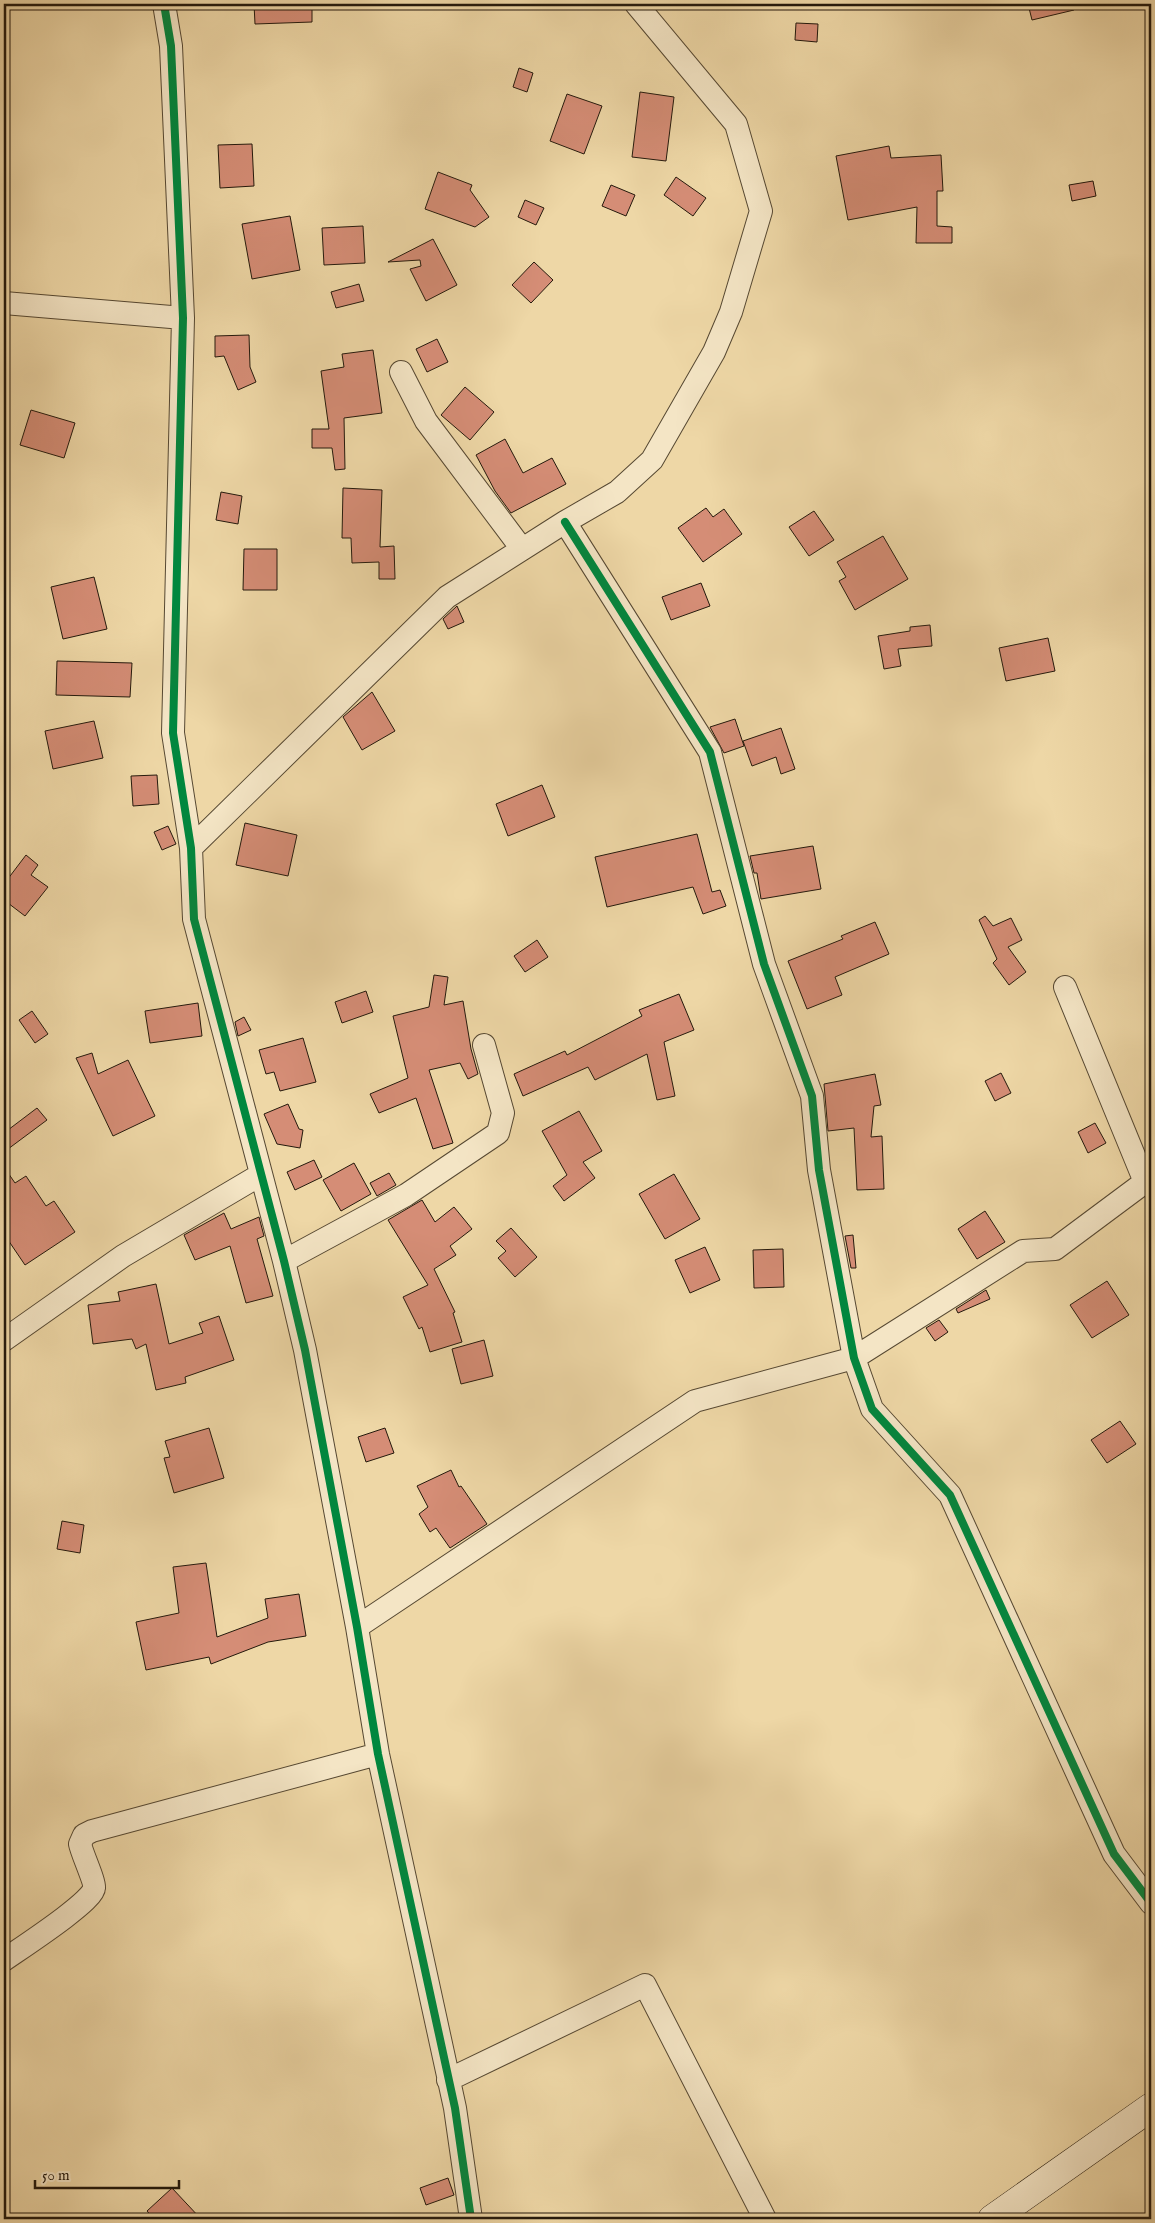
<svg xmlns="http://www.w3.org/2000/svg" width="1155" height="2223" viewBox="0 0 1155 2223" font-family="'IM FELL English',serif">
<rect width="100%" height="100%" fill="#eed7a6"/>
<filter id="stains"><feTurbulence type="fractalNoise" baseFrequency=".004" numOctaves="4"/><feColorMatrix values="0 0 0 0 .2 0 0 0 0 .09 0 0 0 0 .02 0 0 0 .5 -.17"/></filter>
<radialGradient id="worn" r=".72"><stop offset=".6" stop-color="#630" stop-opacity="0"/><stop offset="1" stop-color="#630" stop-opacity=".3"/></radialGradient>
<!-- building -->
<path fill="#d58d76" stroke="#24190c" d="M254 4H312V22L255 24Z
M1028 4H1074V10L1032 20Z
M796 23 818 24 817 42 795 40Z
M519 68 533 73 527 92 513 87Z
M640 92 674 97 666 161 632 157Z
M567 94 602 106 584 154 550 141Z
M252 144 254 186 220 188 218 145Z
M889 146 891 158 941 155 943 191H937V226L952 227V243H916L917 207 848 220 836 156Z
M438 172 472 185 470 190 489 217 475 227 425 209Z
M676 177 706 198 693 216 664 195Z
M1093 181 1096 196 1072 201 1069 185Z
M611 185 635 195 626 216 602 206Z
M525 200 544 208 536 225 518 217Z
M290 216 300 270 252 279 242 224Z
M363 226 365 263 324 265 322 228Z
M433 239 457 285 426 301 410 269 421 266 420 260 388 262Z
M534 262 553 280 531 303 512 285Z
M359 284 364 301 336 308 331 292Z
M249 335 250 367 256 382 238 390 224 356 215 357V336Z
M437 339 448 362 427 372 416 349Z
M373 350 382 413 344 418 345 469 335 470 332 448H312V429H329L321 371 344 367 342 354Z
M465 387 494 412 470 440 441 415Z
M31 410 75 423 64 458 20 445Z
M505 439 523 473 552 458 566 484 511 513 495 491 476 455Z
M343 488 382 490 380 547 394 546 395 579H379V562L352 563 351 538H342Z
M221 492 242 496 238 524 216 520Z
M706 508 713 517 724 509 742 534 703 562 678 528Z
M814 511 834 540 809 556 789 527Z
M883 536 908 579 855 610 839 581 846 577 837 562Z
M244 549H277V590H243Z
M94 577 107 629 63 639 51 587Z
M701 583 710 606 671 620 662 597Z
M457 606 464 622 448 629 443 619Z
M930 625 932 646 898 649 901 666 884 669 878 636 910 631V627Z
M1048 638 1055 671 1006 681 999 648Z
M57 661 132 663 130 697 56 695Z
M372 692 395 731 362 750 343 717Z
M735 719 744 746 724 753 710 727Z
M94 721 103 758 53 769 45 731Z
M781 728 795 769 781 774 776 757 752 766 743 741Z
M157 775 159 804 133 806 131 776Z
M542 785 555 817 508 836 496 804Z
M245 823 297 835 288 876 236 865Z
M168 826 176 844 162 850 154 832Z
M697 834 712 892 720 890 726 906 703 914 693 887 607 907 595 857Z
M813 846 821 889 761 899 757 873H754L750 856Z
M26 855 38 865 31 875 48 887 25 916 4 900V884Z
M985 916 993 926 1011 918 1022 940 1008 947 1026 972 1009 985 993 963 997 959 979 920Z
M875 922 889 954 835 977 842 995 807 1009 788 961 843 939 841 936Z
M537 940 548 957 525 972 514 956Z
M434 975 448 977 444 1005 463 1001 471 1049 478 1074 468 1079 460 1063 429 1070 453 1143 433 1149 416 1098 379 1113 370 1094 408 1078 393 1016 429 1007Z
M366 991 373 1012 342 1023 335 1002Z
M679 994 694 1030 664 1042 675 1096 657 1100 647 1054 595 1080 588 1067 523 1096 514 1074 565 1051 567 1055 642 1016 639 1010Z
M198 1003 202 1036 150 1043 145 1011Z
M32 1011 48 1034 35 1043 19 1020Z
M244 1017 251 1030 238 1036 235 1022Z
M303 1038 316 1082 280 1091 274 1072 266 1074 259 1050Z
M92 1053 98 1074 128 1060 155 1116 113 1136 76 1058Z
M1001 1073 1011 1093 995 1101 985 1081Z
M875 1074 881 1105 874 1106 871 1137 882 1136 884 1189 857 1190 854 1128 828 1131 824 1084Z
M288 1104 299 1129 303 1130 300 1148 277 1144 264 1114Z
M37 1108 47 1120 4 1152V1133Z
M579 1111 602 1151 583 1162 595 1178 564 1201 553 1186 567 1175 542 1131Z
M1095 1123 1106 1143 1088 1153 1078 1132Z
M314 1160 322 1177 295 1190 287 1172Z
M354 1163 371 1194 341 1211 323 1180Z
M4 1167 15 1183 26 1176 46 1206 54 1201 75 1232 25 1265 4 1234Z
M389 1173 396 1185 377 1196 370 1183Z
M674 1174 700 1219 665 1239 639 1194Z
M422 1200 435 1222 454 1207 472 1229 450 1246 456 1255 434 1269 455 1312 453 1313 462 1342 430 1352 422 1327 419 1329 403 1297 428 1285 388 1220Z
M985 1211 1005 1242 977 1259 958 1229Z
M224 1213 231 1229 259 1217 264 1236 257 1239 273 1296 246 1303 230 1246 195 1260 184 1235Z
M511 1228 537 1257 515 1277 498 1258 506 1251 496 1241Z
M853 1235 856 1268H851L845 1236Z
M705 1247 720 1280 690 1293 675 1260Z
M783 1249 784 1287 754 1288 753 1250Z
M1107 1281 1129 1315 1092 1338 1070 1305Z
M156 1284 169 1344 203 1333 199 1323 219 1316 234 1360 185 1377 186 1383 156 1390 146 1344 136 1349 132 1339 93 1344 88 1305 120 1301 118 1292Z
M986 1290 990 1299 958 1313 956 1309Z
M939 1320 948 1332 935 1341 926 1328Z
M484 1340 493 1376 461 1384 452 1349Z
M1120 1421 1136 1444 1107 1463 1091 1440Z
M209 1428 224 1478 174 1493 164 1458 170 1457 165 1441Z
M385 1428 394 1453 366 1462 358 1437Z
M451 1470 459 1487 461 1486 487 1524 450 1548 436 1528 430 1532 419 1514 428 1507 417 1486Z
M62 1521 84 1525 80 1553 57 1549Z
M206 1563 217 1637 268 1618 265 1599 299 1594 306 1636 268 1642 211 1664 209 1657 146 1670 136 1622 179 1613 173 1567Z
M448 2178 454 2195 426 2205 420 2188Z
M172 2188 201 2219H154L147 2211Z"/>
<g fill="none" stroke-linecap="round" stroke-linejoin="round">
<defs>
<path id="street" d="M164 4 171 46 183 318 173 733 191 848 194 919 284 1261 305 1350 357 1627 378 1754 455 2108 471 2219
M4 303 183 318
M401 372 426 421 522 549
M565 522 710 752 764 964 812 1096 819 1170 854 1358 872 1409 950 1495 1114 1854 1151 1903
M191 848 447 597 565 522 617 492 652 460 714 352 731 312 761 211 736 124 636 4
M284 1261 406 1195 498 1133 503 1113 484 1045
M4 1340 123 1256 260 1175
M357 1627 695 1401 854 1358 1023 1251 1055 1249 1145 1182 1065 987
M4 1960C18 1950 94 1901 94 1888 95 1881 82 1854 80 1844L84 1835 92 1831 378 1754
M448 2080 645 1985 765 2219"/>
<path id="secondary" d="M992 2219 1151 2107"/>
</defs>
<!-- street casing -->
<use href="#street" stroke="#564832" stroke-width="24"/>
<!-- secondary casing -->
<use href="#secondary" stroke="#24190c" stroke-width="29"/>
<!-- street -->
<use href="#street" stroke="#f4e5c5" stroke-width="22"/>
<!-- secondary -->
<use href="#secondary" stroke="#f4e5c5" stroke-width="28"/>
<defs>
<path id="cycleway" d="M164 4 171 46 183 318 173 733 191 848 194 919 284 1261 305 1350 357 1627 378 1754 455 2108 471 2219
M565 522 710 752 764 964 812 1096 819 1170 854 1358 872 1409 950 1495 1114 1854 1151 1903"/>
</defs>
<!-- cycleway casing -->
<use href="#cycleway" stroke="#f4e5c5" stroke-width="11"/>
<!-- cycleway -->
<use href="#cycleway" stroke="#00873e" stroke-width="8"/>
</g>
<!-- margin -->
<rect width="1155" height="2223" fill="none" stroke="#eed7a6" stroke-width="20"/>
<rect x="5" y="5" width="1145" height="2213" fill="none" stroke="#24190c" stroke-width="2.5"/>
<rect x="10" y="10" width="1135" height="2203" fill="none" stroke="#24190c"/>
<!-- scale -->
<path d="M35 2180v8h144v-8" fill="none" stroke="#24190c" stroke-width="2.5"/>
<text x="42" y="2180" font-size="15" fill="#24190c" stroke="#f4e5c5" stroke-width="4" paint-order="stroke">50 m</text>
<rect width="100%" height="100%" filter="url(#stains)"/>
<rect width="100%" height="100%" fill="url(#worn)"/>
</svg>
